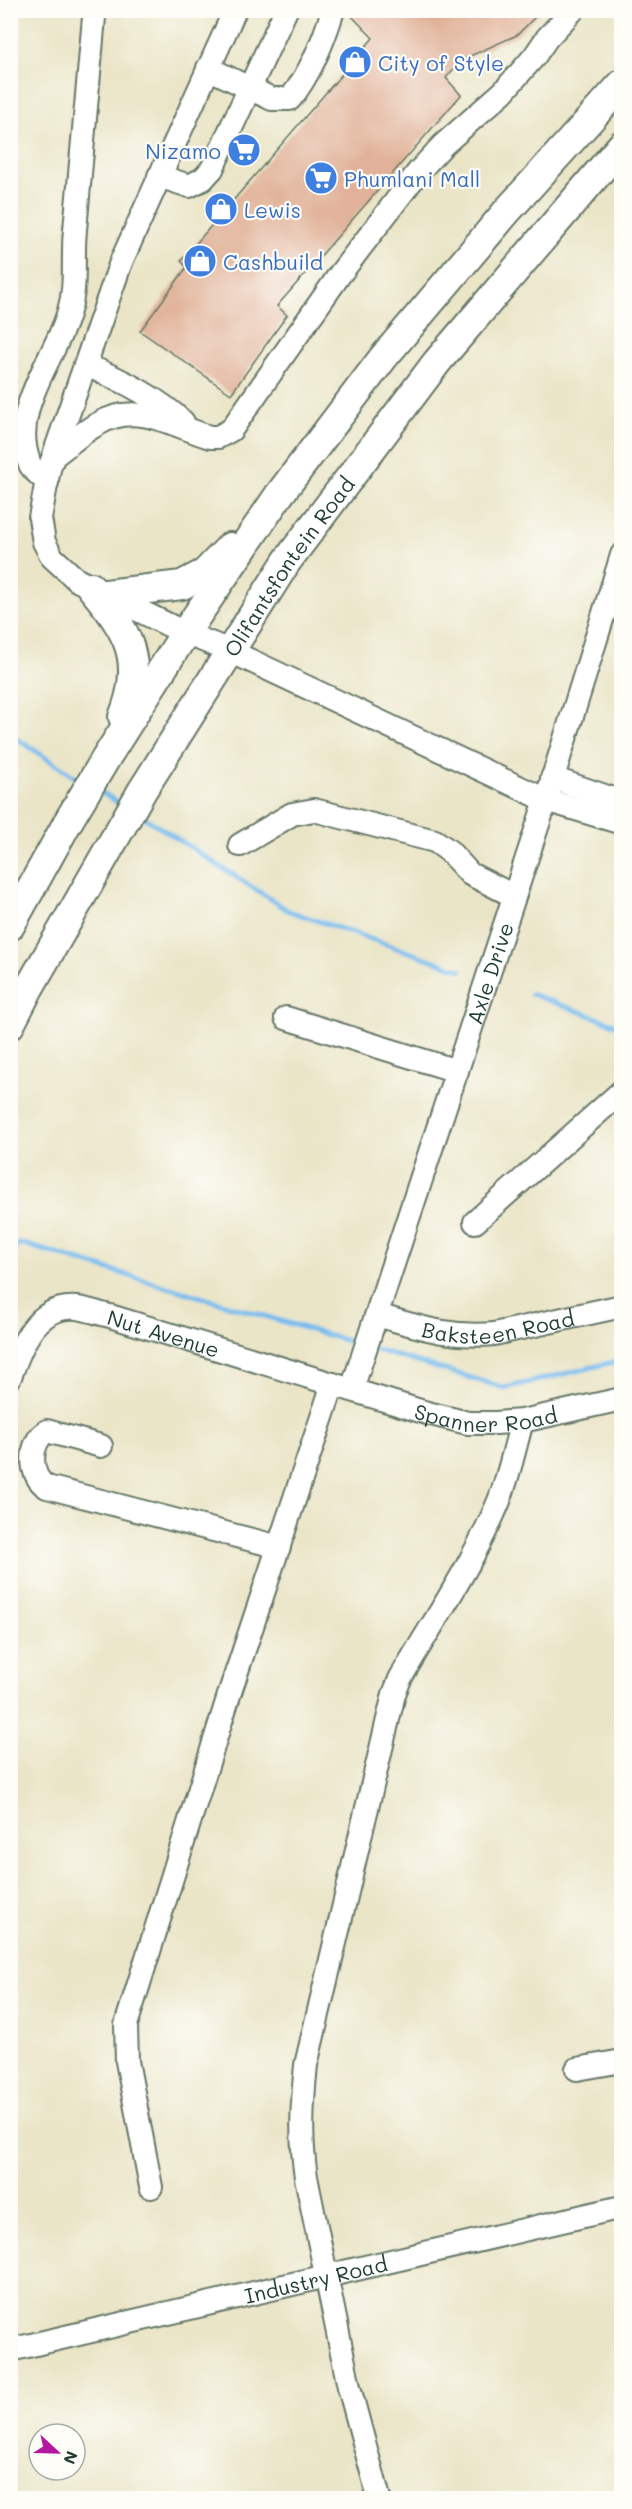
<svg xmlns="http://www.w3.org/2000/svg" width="632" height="2509" viewBox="0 0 632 2509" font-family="Mali,sans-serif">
<rect width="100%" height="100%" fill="#fdfcf7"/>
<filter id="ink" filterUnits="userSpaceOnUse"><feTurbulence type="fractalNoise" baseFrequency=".0167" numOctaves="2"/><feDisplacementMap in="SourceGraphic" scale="12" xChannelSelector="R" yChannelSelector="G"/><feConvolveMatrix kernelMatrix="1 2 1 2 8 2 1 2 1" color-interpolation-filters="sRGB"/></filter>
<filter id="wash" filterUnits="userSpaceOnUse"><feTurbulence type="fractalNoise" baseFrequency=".008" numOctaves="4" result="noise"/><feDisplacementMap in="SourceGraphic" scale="24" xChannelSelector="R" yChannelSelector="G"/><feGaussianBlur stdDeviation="1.35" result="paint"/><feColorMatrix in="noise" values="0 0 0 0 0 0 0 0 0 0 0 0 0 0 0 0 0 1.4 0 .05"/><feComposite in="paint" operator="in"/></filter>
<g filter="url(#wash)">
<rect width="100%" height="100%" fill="#eae5c7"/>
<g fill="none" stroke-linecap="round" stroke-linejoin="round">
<!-- stream -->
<path stroke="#78bcef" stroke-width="5" d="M10 734 81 781
M97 790 123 805
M139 814 289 911 461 970
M531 994 622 1027
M10 1253 20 1243 361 1345
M370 1348 505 1388 622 1360"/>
</g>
<g id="blocks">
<!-- building -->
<path fill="#e1b299" d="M346 10H542L517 35 461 60 446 78 461 95 277 306 287 315 231 394 140 331 187 267 181 261 373 38Z"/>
</g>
</g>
<g filter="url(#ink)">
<use href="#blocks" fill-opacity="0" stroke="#667867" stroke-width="1.5"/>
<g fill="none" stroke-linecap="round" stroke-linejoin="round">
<defs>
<g id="minor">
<path d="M235 10 121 262 49 469 40 518 44 542 52 557 77 580 185 633 230 651 546 800 622 823"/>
<path d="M208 68 272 99H290C310 74 324 40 333 10"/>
<path d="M159 176 189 186 203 179 212 169 286 10"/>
<path d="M85 365C121 379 155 396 183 422"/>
<path d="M55 455C69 445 81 433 96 425 137 400 170 425 210 437H218L231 430 340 274 419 171 443 145 503 92 534 57 547 38 573 10"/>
<path d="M47 482C41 476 31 469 29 462 9 408 56 359 69 311 77 284 72 258 75 230 82 159 87 88 94 17L93 10"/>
<path d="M552 778 622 802"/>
<path d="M240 845 292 814 314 810 435 841 449 851 470 874 514 896"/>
<path d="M286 1018 457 1071"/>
<path d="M475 1222 622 1091"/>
<path id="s1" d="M377 1315C419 1327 450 1338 494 1334L622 1306"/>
<path id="s2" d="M10 1377C21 1346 36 1304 77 1308 88 1309 99 1314 110 1316L427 1413 468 1423H496L522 1421 622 1399"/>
<path id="s3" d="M352 1389 546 800 622 555"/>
<path d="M101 1446 47 1431C29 1441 28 1476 47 1487L279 1547"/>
<path d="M577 2069 622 2061"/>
<path d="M151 2187 127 2061 126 2025 230 1692 333 1384"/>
<path id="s4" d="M10 2350 622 2207"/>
<path d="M379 2498 349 2387 306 2177C300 2138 302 2104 306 2065L394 1694 400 1679C434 1620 473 1564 499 1501 509 1475 515 1447 522 1421"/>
</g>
<g id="major">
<path d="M91 587C128 631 146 660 123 717"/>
<path d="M106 594 182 585 205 573 230 547"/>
<path d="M10 926 69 820 106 758 185 633 279 495 383 358 508 210 622 84"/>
<path id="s5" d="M10 1025 29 988 142 791 287 561 437 362 622 145"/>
</g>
</defs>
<!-- minor casing -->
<use href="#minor" stroke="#667867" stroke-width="26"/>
<!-- major casing -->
<use href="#major" stroke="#667867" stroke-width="32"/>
<!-- minor -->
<use href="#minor" stroke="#fff" stroke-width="22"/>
<!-- major -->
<use href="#major" stroke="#fff" stroke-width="28"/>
</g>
</g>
<!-- icons -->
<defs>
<symbol id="shop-disc" viewBox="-11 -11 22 22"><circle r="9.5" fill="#3f7fe0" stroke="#fdfcf7"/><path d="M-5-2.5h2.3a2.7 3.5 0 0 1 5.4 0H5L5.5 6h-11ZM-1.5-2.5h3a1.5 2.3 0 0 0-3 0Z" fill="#fff"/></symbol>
<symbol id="supermarket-disc" viewBox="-11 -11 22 22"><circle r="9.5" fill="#3f7fe0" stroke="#fdfcf7"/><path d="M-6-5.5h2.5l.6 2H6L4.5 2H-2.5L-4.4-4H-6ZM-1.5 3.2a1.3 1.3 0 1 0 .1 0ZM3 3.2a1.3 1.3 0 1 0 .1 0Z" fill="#fff"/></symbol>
</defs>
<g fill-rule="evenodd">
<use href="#shop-disc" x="336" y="43" width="38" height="38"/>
<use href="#supermarket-disc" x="225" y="131" width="38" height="38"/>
<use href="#supermarket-disc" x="302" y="159" width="38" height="38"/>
<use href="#shop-disc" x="202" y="190" width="38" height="38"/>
<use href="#shop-disc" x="181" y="242" width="38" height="38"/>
</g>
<g text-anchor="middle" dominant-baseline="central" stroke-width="4.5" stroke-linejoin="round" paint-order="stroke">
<!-- shop labels -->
<g font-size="21" fill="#366cbe" stroke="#fdfcf7" text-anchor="start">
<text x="378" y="62">City of Style</text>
<text x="221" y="150" text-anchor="end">Nizamo</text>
<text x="344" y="178">Phumlani Mall</text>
<text x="244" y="209">Lewis</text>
<text x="223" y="261">Cashbuild</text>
</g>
<!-- street labels -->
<g font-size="21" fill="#1f3d34" stroke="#fdfcf7">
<text stroke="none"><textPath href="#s5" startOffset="537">Olifantsfontein Road</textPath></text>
<text stroke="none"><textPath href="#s3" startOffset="438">Axle Drive</textPath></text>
<text stroke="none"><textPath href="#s1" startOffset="124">Baksteen Road</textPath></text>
<text stroke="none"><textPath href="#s2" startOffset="195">Nut Avenue</textPath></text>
<text stroke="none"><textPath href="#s2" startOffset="530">Spanner Road</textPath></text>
<text stroke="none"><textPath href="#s4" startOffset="314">Industry Road</textPath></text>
</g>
</g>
<!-- margin -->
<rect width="632" height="2509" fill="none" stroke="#fdfcf7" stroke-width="36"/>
<!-- north arrow -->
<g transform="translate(57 2452) rotate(112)"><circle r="28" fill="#fdfcf7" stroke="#a4b0a9" stroke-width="1.5"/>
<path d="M0-4.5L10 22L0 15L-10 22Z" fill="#b5179e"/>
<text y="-9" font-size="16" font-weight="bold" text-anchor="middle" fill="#1f3d34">N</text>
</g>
</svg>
